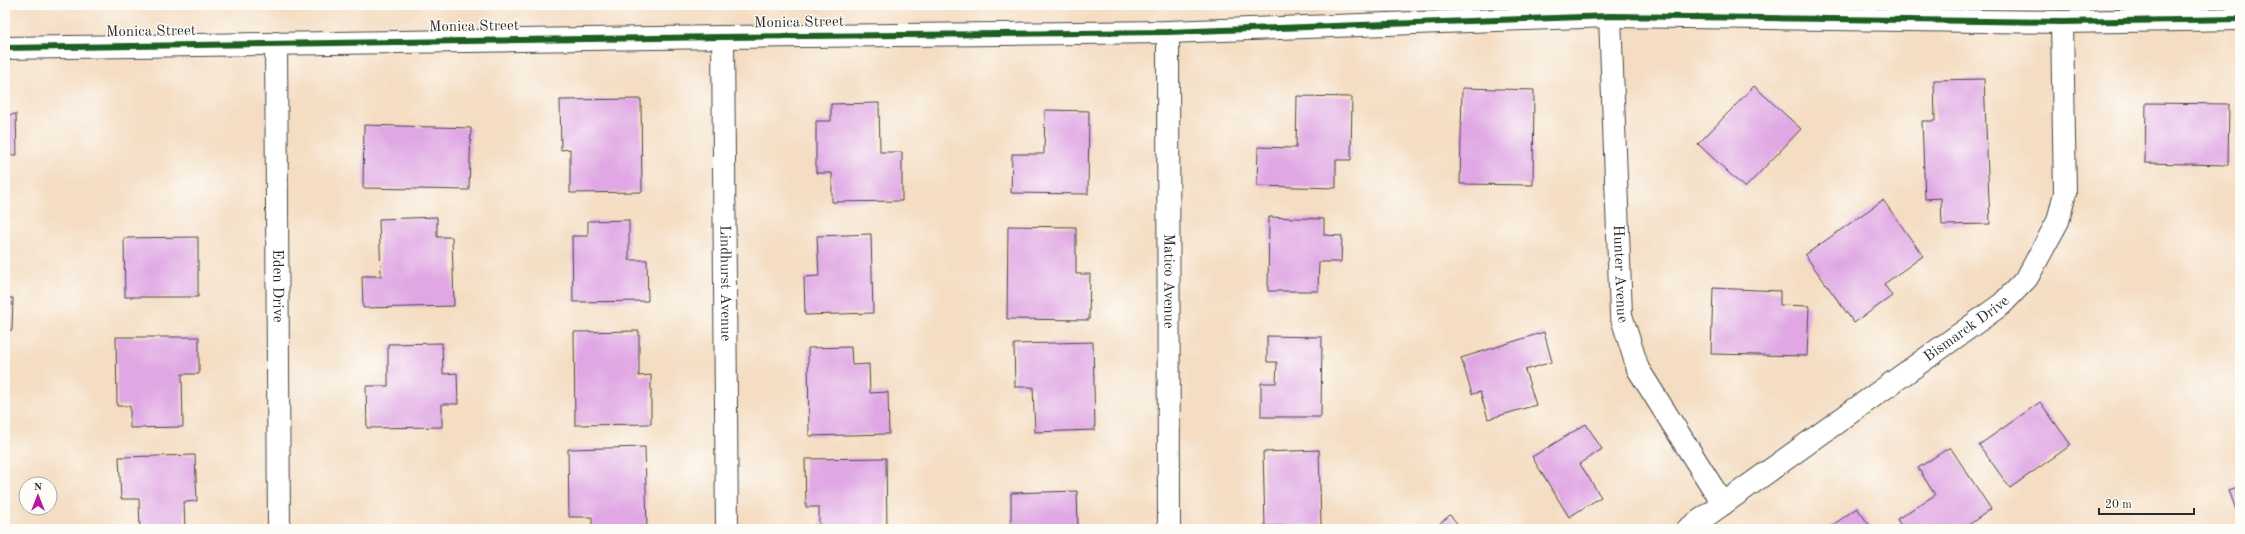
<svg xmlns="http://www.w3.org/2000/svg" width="2245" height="534" viewBox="0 0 2245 534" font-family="'Old Standard TT',serif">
<rect width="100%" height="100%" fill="#fdfcf7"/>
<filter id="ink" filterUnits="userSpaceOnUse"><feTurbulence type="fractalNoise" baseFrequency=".025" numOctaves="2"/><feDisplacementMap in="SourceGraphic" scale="8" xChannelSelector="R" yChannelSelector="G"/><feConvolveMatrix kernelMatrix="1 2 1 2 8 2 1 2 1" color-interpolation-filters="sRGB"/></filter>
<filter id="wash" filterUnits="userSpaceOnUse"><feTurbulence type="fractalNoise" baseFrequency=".012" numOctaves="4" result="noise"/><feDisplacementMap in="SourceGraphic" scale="16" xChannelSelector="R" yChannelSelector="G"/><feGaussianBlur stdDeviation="0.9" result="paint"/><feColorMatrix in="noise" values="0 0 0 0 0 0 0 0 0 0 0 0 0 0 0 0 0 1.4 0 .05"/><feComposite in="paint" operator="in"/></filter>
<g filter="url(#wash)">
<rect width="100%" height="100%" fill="#f4ddc2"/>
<g id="blocks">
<!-- building -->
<path fill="#e0a7e4" d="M1984 79 1990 224 1942 225 1941 198 1925 199 1922 121H1935L1934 80Z
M1754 86 1801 129 1745 188 1698 144Z
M1462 88 1534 90 1533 185 1460 184Z
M1297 96 1352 97 1351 160H1336V188L1257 186 1258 147 1296 148Z
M641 99 642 192 570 193V149L561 150 560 100Z
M879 103 880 152H902V201L832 202V173H816V121H831V104Z
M2146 103 2229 104 2228 165 2145 163Z
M1045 110 1089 111 1088 194 1011 193 1012 154H1044Z
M16 114 17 155H5V115Z
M364 125 471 128 469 190 363 188Z
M1883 200 1923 256 1884 284 1892 296 1854 323 1805 255Z
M437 217V237H452L454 306 363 308 362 276H381L379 219Z
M1269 217 1324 219V235L1342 236 1341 262H1319L1318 291H1268Z
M629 220V260H647L648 301 573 302 572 236H588V221Z
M1008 226 1076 227V274H1090L1089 320 1007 319Z
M871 234 873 313 805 315 804 277 819 276 817 236Z
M198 237V297H125L124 238Z
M1713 288 1780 291V305L1809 306 1807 356 1711 354Z
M5 298H13L12 330H5Z
M639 331V376L651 375V424L575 425 574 332Z
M1544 332 1552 362 1525 370 1536 405 1488 419 1480 392 1472 394 1461 358Z
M1267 336 1322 337 1321 417H1261V383H1276L1277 362H1267Z
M116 337H199V374H182L183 427 130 428V406H117Z
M1093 342 1095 430 1035 432 1033 387H1015L1014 344Z
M442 343 443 374 457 373 458 404H442V427L367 428 366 386H388V344Z
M851 347 852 365 869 364 870 393 888 392 889 434 809 436 808 348Z
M2040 402 2071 445 2010 488 1979 445Z
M1586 424 1602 449 1580 464 1601 497 1569 517 1532 457Z
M645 447 647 529H592V517H569L568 449Z
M1950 447 1991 509 1963 529H1903L1897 519 1935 495 1918 468Z
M1319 450 1321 525 1265 526 1263 452Z
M195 455 197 501 184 502 185 529H140L139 499H121L119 457Z
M886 458 887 529H819V507H806L805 459Z
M2240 486V521L2229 490Z
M1077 491 1078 529H1011V493Z
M1857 508 1872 529H1827Z
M1450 515 1462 529H1433Z"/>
</g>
</g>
<g filter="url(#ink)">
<use href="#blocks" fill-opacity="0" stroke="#494642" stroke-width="1"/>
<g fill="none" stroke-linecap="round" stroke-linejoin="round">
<defs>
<g id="minor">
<path id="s1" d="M1610 16 1621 315 1638 369 1723 504"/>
<path id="s2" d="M1168 32 1169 529"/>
<path id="s3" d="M723 37 727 529"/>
<path id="s4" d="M276 43 279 529"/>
<path d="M5 48 723 37 1168 32 1610 16 2062 22 2240 19"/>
<path id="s5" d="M1688 529 2002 304 2027 278 2058 221 2065 193 2062 22"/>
</g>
</defs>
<!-- minor casing -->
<use href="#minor" stroke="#494642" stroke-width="24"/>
<!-- minor -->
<use href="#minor" stroke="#fff" stroke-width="22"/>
<defs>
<path id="cycleway" d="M5 48 723 37 1168 32 1610 16 2062 22 2240 19"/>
</defs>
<!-- cycleway casing -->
<use href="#cycleway" stroke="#fdfcf7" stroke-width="8"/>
<!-- cycleway -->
<use href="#cycleway" stroke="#1b5e20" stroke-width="6"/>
</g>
</g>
<g text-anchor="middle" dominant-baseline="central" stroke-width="3" stroke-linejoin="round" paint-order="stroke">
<!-- street labels -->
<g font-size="15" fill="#2b2b2b" stroke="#fdfcf7">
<text transform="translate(799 23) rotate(-1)">Monica Street</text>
<text transform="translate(474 27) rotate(-1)">Monica Street</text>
<text transform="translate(151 32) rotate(-1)">Monica Street</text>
<text stroke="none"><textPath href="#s1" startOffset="258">Hunter Avenue</textPath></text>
<text stroke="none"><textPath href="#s2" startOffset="249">Matico Avenue</textPath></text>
<text stroke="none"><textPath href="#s3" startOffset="246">Lindhurst Avenue</textPath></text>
<text stroke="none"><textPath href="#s4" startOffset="243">Eden Drive</textPath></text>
<text stroke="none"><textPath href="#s5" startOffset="343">Bismarck Drive</textPath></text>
</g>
</g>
<!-- margin -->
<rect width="2245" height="534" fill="none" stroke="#fdfcf7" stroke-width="20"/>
<!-- north arrow -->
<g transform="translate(38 496)"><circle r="19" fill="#fdfcf7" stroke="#a9a8a5"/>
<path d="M0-3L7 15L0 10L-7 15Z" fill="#b5179e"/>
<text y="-6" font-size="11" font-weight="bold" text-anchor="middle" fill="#2b2b2b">N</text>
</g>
<!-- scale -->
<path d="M2099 508v6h95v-6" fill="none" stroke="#2b2b2b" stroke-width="2"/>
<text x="2105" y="508" font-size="12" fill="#2b2b2b" stroke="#fdfcf7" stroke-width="3" paint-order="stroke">20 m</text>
</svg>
